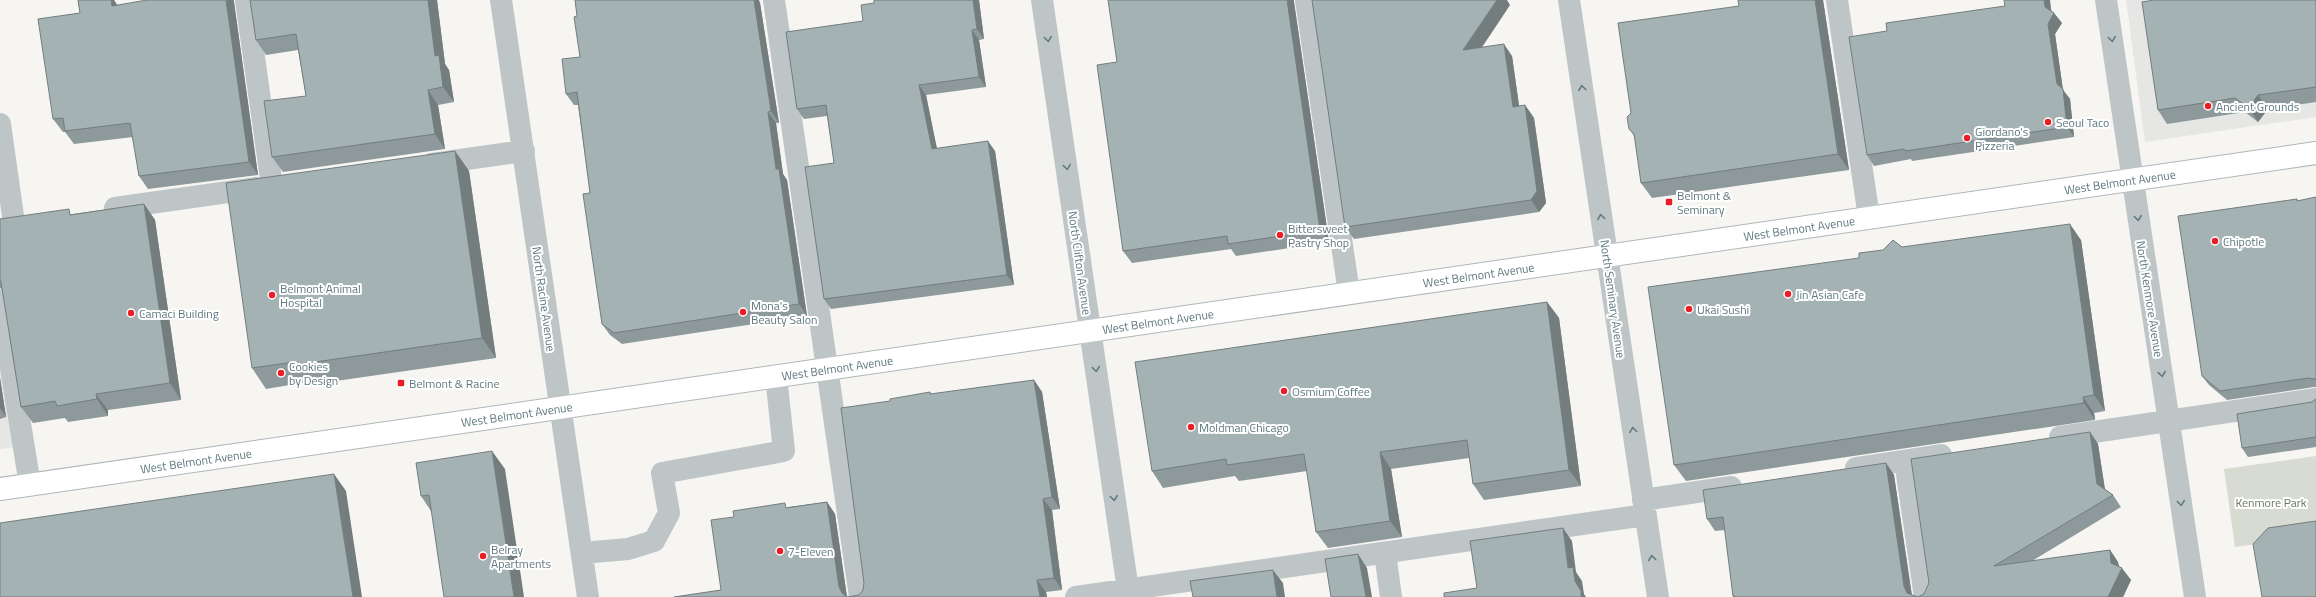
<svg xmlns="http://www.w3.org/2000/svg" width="2316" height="597" viewBox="0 0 2316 597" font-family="'Titillium Web',sans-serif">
<rect width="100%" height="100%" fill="#f6f5f2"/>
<!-- built -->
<path fill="#e6e6e5" d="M2126 0H2316V117L2145 142Z
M0 338 16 447 0 449Z"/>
<!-- green -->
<path fill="#d7dbd1" d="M2316 456V536L2235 547 2224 469Z"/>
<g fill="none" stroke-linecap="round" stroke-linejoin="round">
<defs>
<g id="major">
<path id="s1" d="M0 489 2316 153"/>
</g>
</defs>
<!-- major casing -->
<use href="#major" stroke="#afb7b9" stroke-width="24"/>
<!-- minor -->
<path stroke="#bec5c7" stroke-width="22" d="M246 0 272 186
M501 0 588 597
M774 0 860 597
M1042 0 1129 597
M1306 0 1349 293
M1569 0 1658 597
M1837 0 1869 218
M2106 0 2195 597
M0 124 14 223
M432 164 524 151
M115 208 257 188
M0 300 30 485
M2060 437 2316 399
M1905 461 1925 597
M1856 468 1941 455
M1643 500 1731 487
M582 553 628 549 654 541 669 513 662 473 784 451 776 376
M1385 553 1391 597
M1076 597 1645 515"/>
<!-- major -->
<use href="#major" stroke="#fff" stroke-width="22"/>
</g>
<!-- wall -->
<path fill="#8e999b" d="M78 0H114L117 5 234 2 258 175 148 189 139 176 133 137 74 144 65 132H63L53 119 80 13Z
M250 0H437L445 64 449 70 454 102 438 105 445 149 283 172 272 157 306 96 298 50 266 55 256 40Z
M979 0 984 39 979 40 986 87 926 95 937 149 995 151 1014 285 831 309 824 299 834 163 827 116 804 119 797 109 863 21 874 3Z
M1738 0H1823L1849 170 1652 198 1641 183 1635 137 1629 129 1739 6Z
M2316 0V102L2268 109 2258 122 2245 112 2167 124 2158 110Z
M1294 2 1329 242 1236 256 1231 249 1132 263 1123 251 1117 62Z
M760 3 779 123H776L783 174 787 180 807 316 622 344 610 335 602 324 590 193 578 105H574L566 94 580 57 577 16Z
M1510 5 1482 47 1512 56 1519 106 1525 105 1534 118 1546 203 1539 212 1354 239 1345 227Z
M2005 6 2052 11 2062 23 2055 34 2063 90 2070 99 2074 137 1912 161 1911 159 1874 166 1867 155 1887 31Z
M455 151 469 171 496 358 308 385 307 382 266 389 252 368Z
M2316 197V387H2314L2227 400 2209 385 2202 376 2297 199 2298 201Z
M144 204 155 220 181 400 108 410V416L68 422 65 418 33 423 21 407 2 289 0 288V219L73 214Z
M2081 240 2105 411 2094 413 2095 420 1686 481 1674 465 1859 258 1902 247Z
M1547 302 1559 318 1581 486 1484 500 1473 484 1469 458 1391 469 1402 537 1328 548 1316 532 1307 471 1239 481 1235 476 1163 488 1152 471Z
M0 378 6 417 0 419Z
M1034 380 1042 392 1060 509 1052 510 1062 590 1046 592 1047 597H674L721 590 788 507 827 502 835 514 847 597 859 595 863 590 890 401 930 392 931 394Z
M2316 399V447L2248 457 2242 448Z
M2090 432 2098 444 2105 489 2113 495 2121 507 2032 561 2110 550 2118 562 2119 566 2131 580 2123 597H1918L1924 594Z
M1886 463 1894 475 1912 595 1918 597H1733L1725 530 1715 531 1707 519Z
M505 469 431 511 421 496Z"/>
<!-- shaded-wall -->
<path fill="#747d7e" d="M111 0H114L119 8 112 6Z
M226 0H234V2L258 175 249 162Z
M428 0H437L445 64 449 70 454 102 443 87 435 56Z
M754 0H759L760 3 779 123 771 111Z
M973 0H979L984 39 977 29Z
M1287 0H1294V2L1329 242 1320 230Z
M1497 0H1507L1510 5 1472 62 1463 50Z
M1815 0H1823L1849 170 1838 154Z
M2044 0H2050L2052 16 2054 13 2062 23 2055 34 2063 90 2070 99 2074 137 2067 127 2057 84Z
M972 30 979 40 986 87 979 77Z
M1504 44 1512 56 1521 119 1513 107Z
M919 85 926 95 939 159 932 149Z
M428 90 438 105 445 149 435 134Z
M2258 95 2268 109 2258 122 2249 108Z
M1525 105 1534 118 1546 203 1539 212 1531 200Z
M768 112 776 123 783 174 787 180 807 316 799 304 776 169Z
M988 141 995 151 1014 285 1007 275Z
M455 151 469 171 496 358 482 338Z
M144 204 155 220 181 400 170 383Z
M2070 224 2081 240 2105 411 2094 395Z
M1547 302 1559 318 1581 486 1569 470Z
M0 378 6 417 0 408Z
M1034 380 1042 392 1060 509 1052 497Z
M96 394 108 410V416L97 399Z
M2083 397 2094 413 2095 420 2084 403Z
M2090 432 2098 444 2106 497 2097 484Z
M492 451 505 469 524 597H514Z
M1380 452 1391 469 1402 537 1390 521Z
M1886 463 1894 475 1912 597 1907 593 1904 586Z
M334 474 346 491 362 597H353Z
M1043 499 1052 510 1062 590 1054 578Z
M827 502 835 514 847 597 842 593 839 587Z
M1563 528 1572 541 1576 572 1582 581 1584 594 1586 597H1581L1568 568Z
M2110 550 2118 562 2120 573 2122 568 2131 580 2123 597H2108L2111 563Z
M1358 554 1367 568 1372 597H1366Z
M1273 570 1283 583 1285 597H1277Z
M1037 580 1046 592 1047 597H1040Z"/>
<!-- building -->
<path fill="#a5b2b4" stroke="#747d7e" d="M78 0H111L112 6 147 0H226L249 162 139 176 130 123 65 131 63 118 53 119 38 19 80 13Z
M250 0H428L435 56 439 55 443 87 428 90 435 134 272 157 264 101 306 96 296 34 256 40Z
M575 0H754L771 111 768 112 776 169H779L799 304 614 333 602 324 583 194 590 193 577 92 566 94 562 59 580 57 574 17 577 16Z
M874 0H973L977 29 972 30 979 77 919 85 932 149 988 141 1007 275 824 299 805 167 834 163 826 105 797 109 786 32 863 21 861 5 874 3Z
M1108 0H1287L1320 230 1228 244 1227 236 1123 251 1097 65 1117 62Z
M1312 0H1497L1463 50 1504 44 1513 107 1525 105 1537 191 1531 200 1345 227Z
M1738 0H1815L1838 154 1641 183 1634 134 1629 129 1627 117 1631 113 1618 23 1739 6Z
M2004 0H2044L2045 7 2054 13 2048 24 2057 84 2063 89 2067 127 1905 151 1904 149 1867 155 1849 37 1887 31 1886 23 2005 6Z
M2154 0H2316V87L2258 95 2249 108 2235 98 2158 110 2142 2Z
M455 151 482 338 294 365V362L252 368 226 183Z
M2316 197V380L2315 379 2308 378 2220 391 2202 376 2178 216 2297 199V201Z
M144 204 170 383 96 394 97 399 57 406 55 401 21 407 1 282 0 280V219L69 209 70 215Z
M2070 224 2094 395 2083 397 2084 403 1674 465 1648 287 1859 258V253L1883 250 1893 240 1902 247Z
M1547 302 1569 470 1473 484 1467 440 1380 452 1390 521 1316 532 1304 454 1227 465 1226 459 1152 471 1135 362Z
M1034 380 1052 497 1043 499 1054 578 1037 580 1040 597H674L721 590 711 520 734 517 733 511 785 503 786 508 827 502 839 587 842 593 847 597 859 595 863 590 864 583 841 408 890 401V399L930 392V394Z
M2316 399V437L2242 448 2237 414 2312 402Z
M2090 432 2097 484 2113 495 1994 566 2110 550 2111 563 2122 568 2108 597H1918L1924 594 1929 583 1911 459Z
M492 451 514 597H444L429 495 421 496 416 463Z
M1886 463 1904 586 1907 593 1918 597H1735V596H1733L1723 517 1707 519 1703 490Z
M334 474 353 597H0V523Z
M2316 521V597H2262L2253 544 2268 528Z
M1563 528 1568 568 1573 567 1575 581 1581 591V597H1444V593L1477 588 1470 541Z
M1358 554 1366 597H1331L1325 559Z
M1273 570 1277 597H1193L1190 581Z"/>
<!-- one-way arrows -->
<defs><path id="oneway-chevron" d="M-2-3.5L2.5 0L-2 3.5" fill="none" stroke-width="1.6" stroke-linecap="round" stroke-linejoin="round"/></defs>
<g stroke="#5f797e">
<use href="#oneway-chevron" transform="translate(1048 39) rotate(82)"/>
<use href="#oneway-chevron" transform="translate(2112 39) rotate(82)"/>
<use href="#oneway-chevron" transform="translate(1582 88) rotate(-98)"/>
<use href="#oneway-chevron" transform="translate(1067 167) rotate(82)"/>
<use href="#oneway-chevron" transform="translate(1601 217) rotate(-98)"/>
<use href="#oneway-chevron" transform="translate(2138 218) rotate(82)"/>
<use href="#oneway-chevron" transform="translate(1096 369) rotate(82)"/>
<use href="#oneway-chevron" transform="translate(2162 374) rotate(81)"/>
<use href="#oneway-chevron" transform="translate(1633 430) rotate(-98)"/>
<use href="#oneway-chevron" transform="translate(1114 498) rotate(82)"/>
<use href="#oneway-chevron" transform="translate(2181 503) rotate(82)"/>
<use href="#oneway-chevron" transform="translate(1652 558) rotate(-98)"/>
</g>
<!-- markers -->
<g fill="#e91e26" stroke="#fff" stroke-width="1.5">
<circle cx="2208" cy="106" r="4"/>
<circle cx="2048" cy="122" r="4"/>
<circle cx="1967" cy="138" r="4"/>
<rect x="1665" y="198" width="8" height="8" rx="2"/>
<circle cx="1280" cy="235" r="4"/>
<circle cx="2215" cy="241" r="4"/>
<circle cx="1788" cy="294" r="4"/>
<circle cx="272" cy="295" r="4"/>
<circle cx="1689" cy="309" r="4"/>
<circle cx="743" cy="312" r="4"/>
<circle cx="131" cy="313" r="4"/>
<circle cx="281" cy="373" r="4"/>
<rect x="397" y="379" width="8" height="8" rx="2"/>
<circle cx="1284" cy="391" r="4"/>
<circle cx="1191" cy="427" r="4"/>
<circle cx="780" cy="551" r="4"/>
<circle cx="483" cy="556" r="4"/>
</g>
<g text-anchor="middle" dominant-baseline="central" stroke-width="4" stroke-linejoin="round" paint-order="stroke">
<!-- poi labels -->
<g font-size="12" fill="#5f797e" stroke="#fff" text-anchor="start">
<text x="2216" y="106">Ancient Grounds</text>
<text x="2056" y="122">Seoul Taco</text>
<text x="1975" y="131">Giordano's<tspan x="1975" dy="14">Pizzeria</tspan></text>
<text x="1677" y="195">Belmont &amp;<tspan x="1677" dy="14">Seminary</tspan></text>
<text x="1288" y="228">Bittersweet<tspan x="1288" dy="14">Pastry Shop</tspan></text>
<text x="2223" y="241">Chipotle</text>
<text x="280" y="288">Belmont Animal<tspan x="280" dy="14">Hospital</tspan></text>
<text x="1796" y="294">Jin Asian Cafe</text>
<text x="751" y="305">Mona's<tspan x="751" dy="14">Beauty Salon</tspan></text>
<text x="1697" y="309">Ukai Sushi</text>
<text x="139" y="313">Camaci Building</text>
<text x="289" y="366">Cookies<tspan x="289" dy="14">by Design</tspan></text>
<text x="409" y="383">Belmont &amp; Racine</text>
<text x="1292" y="391">Osmium Coffee</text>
<text x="1199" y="427">Moldman Chicago</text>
<text x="491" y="549">Belray<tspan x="491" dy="14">Apartments</tspan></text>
<text x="788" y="551">7-Eleven</text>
</g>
<!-- street labels -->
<g font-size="12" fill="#5f797e" stroke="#fff">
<text stroke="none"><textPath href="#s1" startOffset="2142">West Belmont Avenue</textPath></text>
<text stroke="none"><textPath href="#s1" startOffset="1818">West Belmont Avenue</textPath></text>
<text transform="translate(1080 263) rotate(82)">North Clifton Avenue</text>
<text stroke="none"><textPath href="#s1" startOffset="1494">West Belmont Avenue</textPath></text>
<text transform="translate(544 299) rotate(82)">North Racine Avenue</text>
<text transform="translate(1613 299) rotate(82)">North Seminary Avenue</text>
<text transform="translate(2150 299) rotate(81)">North Kenmore Avenue</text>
<text stroke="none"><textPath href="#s1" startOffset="1170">West Belmont Avenue</textPath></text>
<text stroke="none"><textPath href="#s1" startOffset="846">West Belmont Avenue</textPath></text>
<text stroke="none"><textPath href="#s1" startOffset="522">West Belmont Avenue</textPath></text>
<text stroke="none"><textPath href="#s1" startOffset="198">West Belmont Avenue</textPath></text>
</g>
<!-- park labels -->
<g font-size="12" fill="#69765e" stroke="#fff">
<text x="2271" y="502">Kenmore Park</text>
</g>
</g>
</svg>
